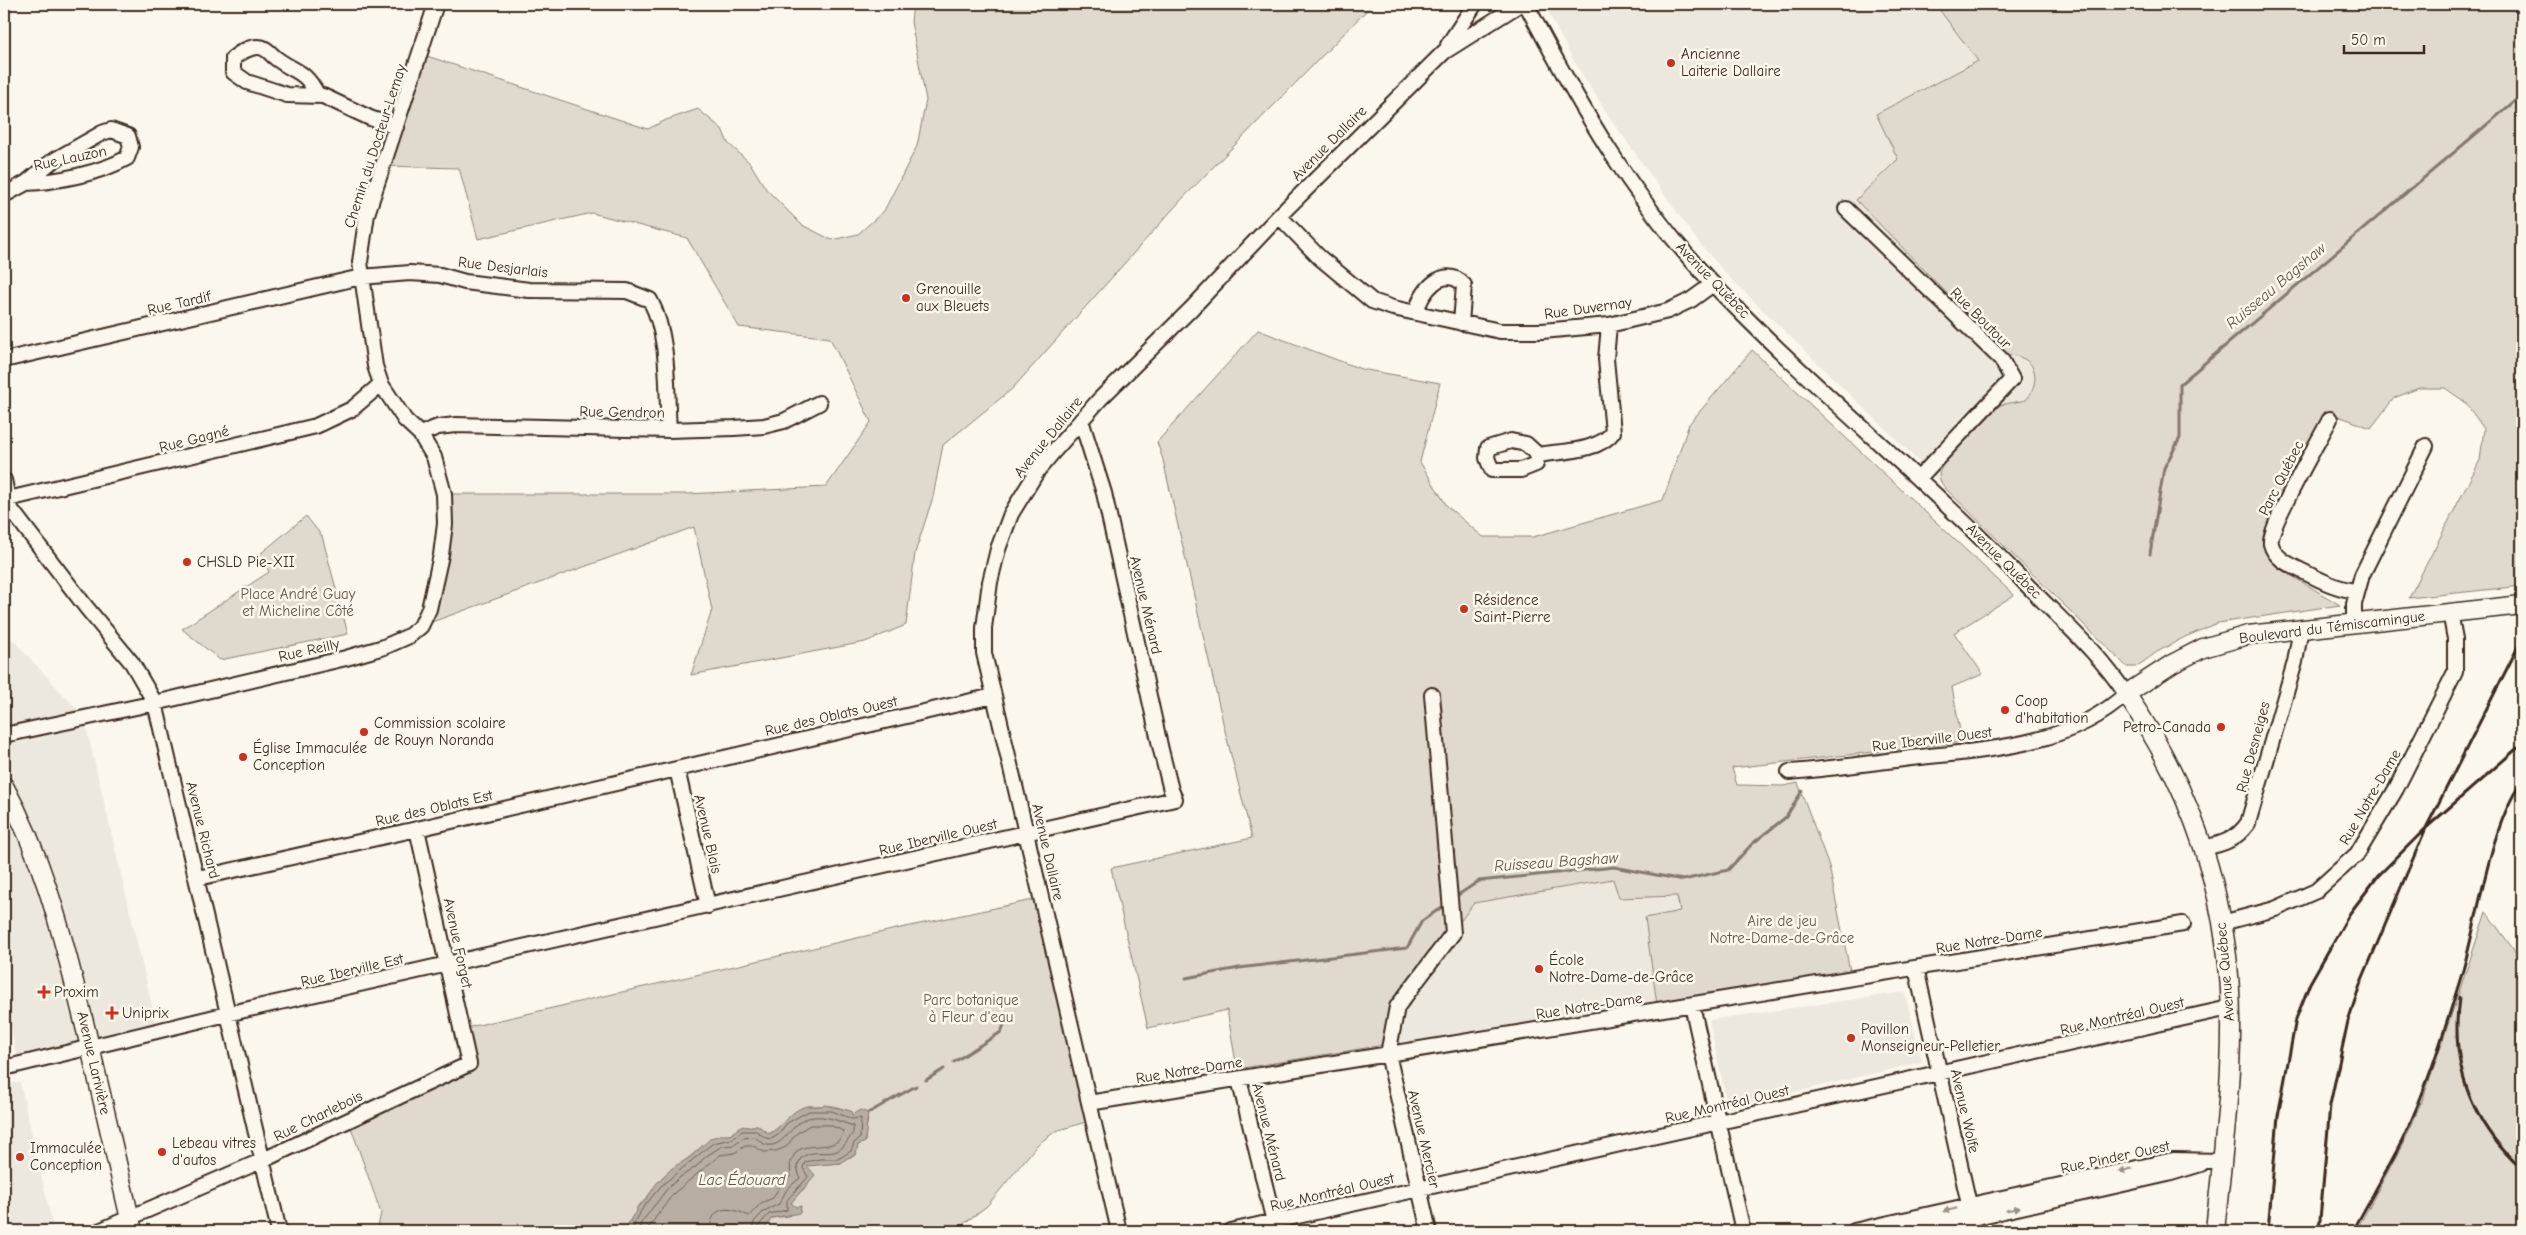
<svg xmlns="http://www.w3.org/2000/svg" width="2526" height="1235" viewBox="0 0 2526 1235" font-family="'Comic Neue',sans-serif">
<rect width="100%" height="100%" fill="#fbf7ec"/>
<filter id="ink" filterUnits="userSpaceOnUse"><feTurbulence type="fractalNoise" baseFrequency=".02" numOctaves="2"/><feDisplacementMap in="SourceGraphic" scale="10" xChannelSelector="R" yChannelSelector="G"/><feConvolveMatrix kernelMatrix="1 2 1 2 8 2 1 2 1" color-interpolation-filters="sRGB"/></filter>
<g filter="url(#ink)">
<!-- built -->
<path fill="#ede8dd" d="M1544 4H1935L1978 61 1876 114 2006 354 2024 358 2031 365 2035 373V385L2031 395 2026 400 2000 406 1945 462 1939 470 1941 483 1731 279 1699 243 1608 115 1572 58Z
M4 630 84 717 158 1031 19 1065 4 999Z
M1613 879 1619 898 1678 896 1680 911 1645 918 1657 1005 1390 1044 1397 1007 1474 903Z
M1905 992 1922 1062 1728 1108 1709 1020Z
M20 1082 54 1231 4 1230V1085Z"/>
<!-- green -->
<path fill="#dfd9ce" stroke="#8d8276" d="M913 4H1373L1182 199 1013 388 943 445 933 497 915 553 906 625 865 642 691 675 712 610 694 527 421 626 429 609 444 494H687L826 487 871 422 830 338 739 327 687 238 592 213 478 239 459 168 382 166 421 54 648 129 666 120 698 109 722 129 728 143 750 163 766 189 802 225 832 240 858 234 884 211 917 146 926 100 911 22Z
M1935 4H2522V586L2409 598 2480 460 2484 429 2465 402 2445 388H2419L2394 398 2371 428 2327 412 2266 529 2265 548 2277 567 2340 605 2218 623 2185 637 2157 652 2136 667H2127L1945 488C1937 478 1938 472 1945 462L2000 405 2026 400C2037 388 2040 365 2022 358 2017 356 2011 355 2006 354L1856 200 1898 159 1876 114 1978 61Z
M1258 330 1361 369 1440 383 1420 462 1447 506 1483 537H1533L1663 500 1689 424 1752 350 2014 595 1954 633 1983 674 1952 687 1962 742 1732 768 1737 785 1783 786 1798 783 1829 866 1850 971 1657 1005 1645 918 1680 911 1677 896 1619 898 1613 879 1474 903 1397 1007 1390 1044 1237 1069 1227 1010 1148 1028 1111 868 1252 838 1224 727 1163 460 1157 442Z
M306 516 322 536 348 634 220 660 182 629 269 572 260 554Z
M1042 898 1093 1120 1056 1131 1038 1144 987 1206 954 1231H763L772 1218 789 1216 796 1207 791 1204 796 1195 808 1186 807 1165 841 1163 847 1158 856 1155 858 1145 865 1142V1131L868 1120 857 1113 852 1115 847 1110 833 1106H808L769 1134 757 1125 747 1127 741 1126 730 1135C711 1135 701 1148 687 1159 677 1167 664 1172 657 1184 651 1192 645 1201 637 1207V1212L629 1221 626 1231H377L381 1213 348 1119 469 1064 461 1029 896 929Z
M2486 912 2522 961V1231H2356L2405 1140 2423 1099Z"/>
<!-- water -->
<path fill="#b6aea2" stroke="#85796d" d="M825 1105 851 1111 852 1115 860 1110 868 1113 865 1142 858 1145 856 1155 847 1158 841 1163 807 1166 815 1175 791 1203 796 1207 801 1206 800 1213 772 1218 763 1231H734L731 1227 727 1231H626L633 1215 637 1212V1207L644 1202 657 1183 672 1168 689 1158 711 1138 720 1135H730L741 1126 747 1127 757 1125 769 1134C779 1130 787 1115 801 1108 809 1104 817 1108 825 1105Z"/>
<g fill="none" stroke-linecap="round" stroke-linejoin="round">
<!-- shore -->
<path stroke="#6c5f53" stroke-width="1" d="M631 1231 642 1209 661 1186 713 1143 732 1139 742 1131H756L766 1138 771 1139 778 1135 787 1123 809 1111H832L852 1119 861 1118 860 1138 854 1143 851 1151 838 1159H820L805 1162 803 1168 808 1177 787 1200V1210L769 1214 759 1225 758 1231
M638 1231 641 1223 667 1189 679 1178 697 1166 705 1157 722 1146 733 1145 743 1138 755 1137C758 1139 760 1142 764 1144 782 1152 792 1121 808 1118 825 1114 838 1121 853 1126 854 1134 852 1134 848 1140 835 1163 818 1145 801 1158L797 1166 800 1178 787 1189 779 1204 764 1211 754 1222 752 1231
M646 1231 673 1194 720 1155 734 1153 745 1146H753L764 1152 776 1151 786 1147 797 1133 810 1125H830L843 1131C840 1153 812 1141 797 1151L790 1162 791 1176 781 1184 773 1198 761 1203 749 1216C731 1207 711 1203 710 1231"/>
<!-- stream -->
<path stroke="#85796d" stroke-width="3" d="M2150 554 2164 468 2180 438V384L2522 95
M1458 895 1479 881 1614 867 1683 880 1728 870 1752 844 1786 817 1802 791
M1186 978 1239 968 1407 948 1422 921 1442 907
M954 1062 1001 1032 1009 1013
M926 1080 944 1069
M868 1113 916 1086"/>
<defs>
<path id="minor" d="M1526 4C1579 105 1633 200 1713 284 1813 389 1927 480 2027 585 2062 621 2098 652 2126 694 2069 747 1984 750 1911 758 1870 763 1830 769 1789 772
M1448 45 1475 4
M317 94C305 70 296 73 277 59 270 54 267 47 258 47 248 47 240 53 233 58V72L247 82 287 95 323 96 370 118 396 127
M4 195 26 183 51 162 102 133 111 130 128 136 131 147 127 158C101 173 56 182 26 183
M1846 209 2001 359 2012 379 1918 479
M1279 216 1319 257 1372 301 1393 308 1500 331H1542L1609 325 1668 311 1691 300 1713 284
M1416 313C1420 292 1444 263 1464 285L1461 323
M4 360 361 277 410 273 440 275 465 282 529 290 627 291 650 300C670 337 666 388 669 430
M2330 419C2320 439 2267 529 2271 544 2275 560 2293 566 2306 573 2322 581 2338 589 2356 591
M420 434 438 427 456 425 669 430 734 428 764 426 784 421 819 403
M1511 441 1526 444 1538 455 1536 464 1521 470H1492L1487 458 1488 448Z
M1538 455C1561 451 1599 452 1613 432L1606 359 1609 325
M4 480 10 508 86 607 132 663 155 703 279 1231
M4 500 316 426 352 409 381 384
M2354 623V604L2362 575 2426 446
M4 735 155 703 346 658 384 647 409 636 421 626 429 609 441 555 445 524 444 494 434 457 420 434 405 420 381 384 375 366 360 262 367 214 436 4
M677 769 708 906
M2203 848C2223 844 2236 840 2248 823L2295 662 2301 628
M198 878 417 829 993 696
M2222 923 2275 909 2316 891 2357 854 2396 789 2455 672V639L2450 612
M1916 968 1975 1231
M1692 1005 1743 1231
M4 1068 227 1014 1175 799 1171 790 1161 750 1104 493 1081 420
M1239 1079 1274 1222
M1089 1103 2183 924
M99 1231 261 1161 469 1064 417 829
M1119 1231 984 653V628L990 582 998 549 1011 514 1038 470 1054 451 1100 399 1192 308 1279 216 1444 52 1520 4
M1231 1231 2229 1008
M1429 1231 1388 1054 1397 1007 1453 933 1432 695
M1854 1231 2173 1160 2222 1161
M1914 1231 2168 1174 2201 1164"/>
<path id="major" d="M4 786C40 852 59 922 77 994 97 1073 114 1152 133 1231
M2215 1231C2224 1138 2239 1042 2226 948 2214 857 2179 770 2126 694L2172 664 2203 648 2248 635 2522 605"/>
</defs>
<!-- minor casing -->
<use href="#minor" stroke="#3b2a1e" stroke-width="18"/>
<!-- major casing -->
<use href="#major" stroke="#3b2a1e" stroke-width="21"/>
<!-- minor -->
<use href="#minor" stroke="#fbf7ec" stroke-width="14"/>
<!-- major -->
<use href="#major" stroke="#fbf7ec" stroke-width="18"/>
<!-- rail -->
<path stroke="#3b2a1e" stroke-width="3" d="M2459 998C2450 1066 2471 1123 2522 1169
M2268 1231 2278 1116 2296 1019 2310 983 2350 913 2378 876 2426 828 2522 744
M2319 1231 2330 1105 2348 1021 2361 982 2426 828 2522 639
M2353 1231C2369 1201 2386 1172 2402 1141 2427 1089 2444 1032 2461 977 2479 918 2488 830 2522 781"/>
</g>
<!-- one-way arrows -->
<defs><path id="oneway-solid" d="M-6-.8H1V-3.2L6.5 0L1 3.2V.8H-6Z" transform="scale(1.25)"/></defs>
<g fill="#9b9085">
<use href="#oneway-solid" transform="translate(2126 1170) rotate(167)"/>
<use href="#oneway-solid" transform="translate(2013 1209) rotate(-13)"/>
<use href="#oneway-solid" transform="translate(1950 1210) rotate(167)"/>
</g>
</g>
<!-- markers -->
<g fill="#c8321e" stroke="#fbf7ec" stroke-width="2">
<circle cx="1671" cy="63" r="5"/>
<circle cx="906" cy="298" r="5"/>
<circle cx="187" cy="562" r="5"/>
<circle cx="1464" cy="609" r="5"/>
<circle cx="2005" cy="710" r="5"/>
<circle cx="2221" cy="727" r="5"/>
<circle cx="364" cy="732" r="5"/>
<circle cx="243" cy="757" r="5"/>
<circle cx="1539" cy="969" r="5"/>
<path d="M41.5 984.5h5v5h5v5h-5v5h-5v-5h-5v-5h5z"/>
<path d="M109.5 1005.5h5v5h5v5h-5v5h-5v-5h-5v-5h5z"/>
<circle cx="1851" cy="1038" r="5"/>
<circle cx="162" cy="1152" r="5"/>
<circle cx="20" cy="1157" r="5"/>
</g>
<g text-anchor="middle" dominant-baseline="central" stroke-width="5" stroke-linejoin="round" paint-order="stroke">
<!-- poi labels -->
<g font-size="15" fill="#3b2a1e" stroke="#fbf7ec" text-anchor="start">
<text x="1681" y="54">Ancienne<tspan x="1681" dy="17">Laiterie Dallaire</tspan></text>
<text x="916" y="289">Grenouille<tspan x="916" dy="17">aux Bleuets</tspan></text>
<text x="197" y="562">CHSLD Pie-XII</text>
<text x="1474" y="600">Résidence<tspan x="1474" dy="17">Saint-Pierre</tspan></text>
<text x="2015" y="701">Coop<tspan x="2015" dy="17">d'habitation</tspan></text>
<text x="374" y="723">Commission scolaire<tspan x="374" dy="17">de Rouyn Noranda</tspan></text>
<text x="2211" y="727" text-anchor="end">Petro-Canada</text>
<text x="253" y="748">Église Immaculée<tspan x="253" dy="17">Conception</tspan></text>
<text x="1549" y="960">École<tspan x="1549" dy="17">Notre-Dame-de-Grâce</tspan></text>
<text x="54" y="992">Proxim</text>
<text x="122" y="1013">Uniprix</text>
<text x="1861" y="1029">Pavillon<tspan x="1861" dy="17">Monseigneur-Pelletier</tspan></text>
<text x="172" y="1143">Lebeau vitres<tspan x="172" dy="17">d'autos</tspan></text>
<text x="30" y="1148">Immaculée<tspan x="30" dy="17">Conception</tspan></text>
</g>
<!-- street labels -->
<g font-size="15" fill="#3b2a1e" stroke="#fbf7ec">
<text transform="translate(1329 143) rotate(-45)">Avenue Dallaire</text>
<text transform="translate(375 146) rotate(-72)">Chemin du Docteur-Lemay</text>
<text transform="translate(70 158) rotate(-12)">Rue Lauzon</text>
<text transform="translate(503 267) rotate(7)">Rue Desjarlais</text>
<text transform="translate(1713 280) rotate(46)">Avenue Québec</text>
<text transform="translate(179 303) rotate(-13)">Rue Tardif</text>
<text transform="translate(1588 308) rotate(-8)">Rue Duvernay</text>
<text transform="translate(1981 318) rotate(45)">Rue Boutour</text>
<text transform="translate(622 412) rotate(1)">Rue Gendron</text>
<text transform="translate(1048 437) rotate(-51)">Avenue Dallaire</text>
<text transform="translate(194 439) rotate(-14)">Rue Gagné</text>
<text transform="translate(2281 478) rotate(-63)">Parc Québec</text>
<text transform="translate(2004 561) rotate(45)">Avenue Québec</text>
<text transform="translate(1146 605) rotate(77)">Avenue Ménard</text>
<text transform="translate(2332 627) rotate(-7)">Boulevard du Témiscamingue</text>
<text transform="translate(309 650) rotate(-13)">Rue Reilly</text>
<text transform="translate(831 716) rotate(-13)">Rue des Oblats Ouest</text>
<text transform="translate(1932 739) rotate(-7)">Rue Iberville Ouest</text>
<text transform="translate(2253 747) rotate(-75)">Rue Desneiges</text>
<text transform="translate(2370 797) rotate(-60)">Rue Notre-Dame</text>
<text transform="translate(434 808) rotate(-13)">Rue des Oblats Est</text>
<text transform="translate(203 830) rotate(76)">Avenue Richard</text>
<text transform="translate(708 834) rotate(77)">Avenue Blais</text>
<text transform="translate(938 837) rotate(-13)">Rue Iberville Ouest</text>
<text transform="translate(1048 852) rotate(77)">Avenue Dallaire</text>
<text transform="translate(1989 940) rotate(-9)">Rue Notre-Dame</text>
<text transform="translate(458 943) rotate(78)">Avenue Forget</text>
<text transform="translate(352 970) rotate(-13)">Rue Iberville Est</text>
<text transform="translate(2225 972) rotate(-95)">Avenue Québec</text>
<text transform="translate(1589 1006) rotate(-9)">Rue Notre-Dame</text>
<text transform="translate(2122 1016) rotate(-13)">Rue Montréal Ouest</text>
<text transform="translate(94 1063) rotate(77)">Avenue Larivière</text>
<text transform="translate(1189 1070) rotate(-9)">Rue Notre-Dame</text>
<text transform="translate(1727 1104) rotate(-13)">Rue Montréal Ouest</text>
<text transform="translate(1965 1111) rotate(77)">Avenue Wolfe</text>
<text transform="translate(318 1116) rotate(-26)">Rue Charlebois</text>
<text transform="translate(1269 1132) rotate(76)">Avenue Ménard</text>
<text transform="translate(1424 1139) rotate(77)">Avenue Mercier</text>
<text transform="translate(2115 1157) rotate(-12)">Rue Pinder Ouest</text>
<text transform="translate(1332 1192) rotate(-13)">Rue Montréal Ouest</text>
</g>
<!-- park labels -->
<g font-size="15" fill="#64564a" stroke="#fbf7ec">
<text x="298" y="594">Place André Guay<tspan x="298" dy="17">et Micheline Côté</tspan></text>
<text x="1782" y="921">Aire de jeu<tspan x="1782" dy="17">Notre-Dame-de-Grâce</tspan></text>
<text x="971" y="1000">Parc botanique<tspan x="971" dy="17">à Fleur d'eau</tspan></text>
</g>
<!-- water labels -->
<g font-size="16" font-style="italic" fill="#605246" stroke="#fbf7ec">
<text transform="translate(2276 286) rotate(-40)">Ruisseau Bagshaw</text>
<text transform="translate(1556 862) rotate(-4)">Ruisseau Bagshaw</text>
<text x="742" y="1180">Lac Édouard</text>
</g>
</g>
<!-- margin -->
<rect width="2526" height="1235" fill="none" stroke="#fbf7ec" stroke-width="20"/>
<rect x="10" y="10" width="2506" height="1215" fill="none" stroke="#3b2a1e" stroke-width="2" filter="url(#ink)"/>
<!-- scale -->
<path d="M2344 45v8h80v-8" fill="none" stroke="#3b2a1e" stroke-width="2.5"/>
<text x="2351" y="45" font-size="15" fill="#3b2a1e" stroke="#fbf7ec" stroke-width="4" paint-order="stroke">50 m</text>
</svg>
